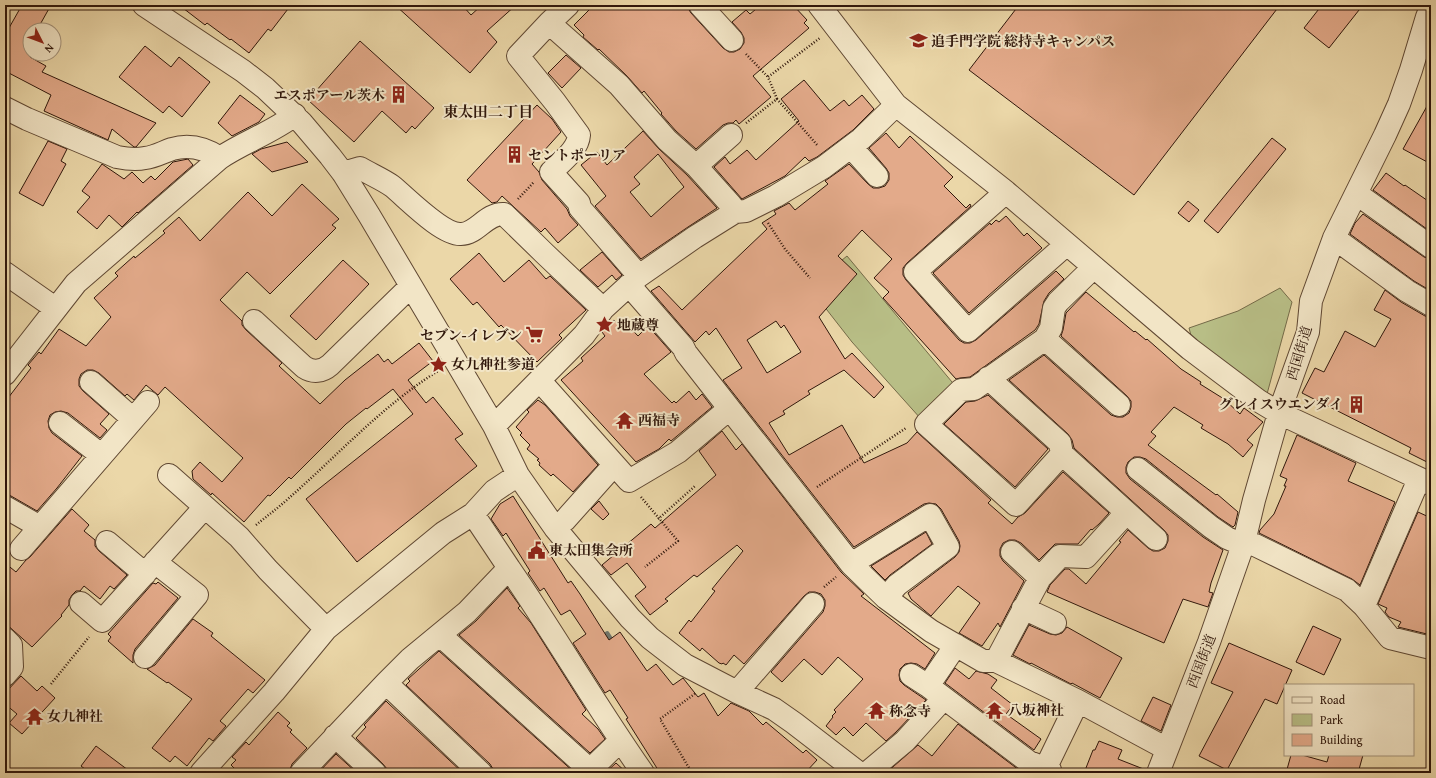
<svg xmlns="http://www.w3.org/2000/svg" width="1436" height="778" viewBox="0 0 1436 778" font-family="'Gentium Book Plus','Noto Serif JP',serif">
<rect width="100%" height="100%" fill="#ebd7a8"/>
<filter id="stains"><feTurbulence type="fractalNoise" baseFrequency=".005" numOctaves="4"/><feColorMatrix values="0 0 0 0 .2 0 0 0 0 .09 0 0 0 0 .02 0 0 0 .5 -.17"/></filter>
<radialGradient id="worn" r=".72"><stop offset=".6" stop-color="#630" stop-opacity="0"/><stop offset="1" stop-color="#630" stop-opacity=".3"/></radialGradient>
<!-- green -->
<path fill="#b8be86" stroke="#746a48" d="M847 256 957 388 921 419 852 342 809 287Z
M1280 288 1292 302 1267 394 1192 339 1189 328 1238 311Z"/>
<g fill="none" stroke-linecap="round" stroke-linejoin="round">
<!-- stream -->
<path stroke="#70776f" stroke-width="5.5" d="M607 634 614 645"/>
</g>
<!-- building -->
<path fill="#e3aa8a" stroke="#30170b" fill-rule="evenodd" d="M22 5H51L37 30H30V57L46 66 42 72 156 123 136 147H134L112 129 108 140 44 111 51 95 5 71V35Z
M179 5H291L271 31 268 29 249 53 231 39 230 40 207 23 205 25Z
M395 5H462L471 15 482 5H516L487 31 497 42 470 73Z
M594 5H686L691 13 723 48 729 52H734L740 49 744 43V38L741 32 732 22 746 10 750 14 761 5H793L807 20 804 23 809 28 753 76 771 97 739 124 736 120 733 123H728L723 125 696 149 676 131 661 114 662 113 644 91 642 93 627 76 599 49 598 50 583 37 584 35 574 25Z
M1019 5H1280L1134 195 969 70Z
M1322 5H1363L1329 48 1304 28Z
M360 41 434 108 415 129 412 126 406 133 382 111 354 142 308 100Z
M145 46 171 67 179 57 210 82 182 117 169 106 163 113 119 77Z
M566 55 581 68 562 88 548 73Z
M804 80 830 111 844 100 849 106 862 95 874 109 853 130 817 157 809 161 805 157 785 176 742 199 714 167 725 157 730 164 747 150 756 160 799 121 781 99Z
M240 95 265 114 259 122 232 136 218 123Z
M1431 99V164L1403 149Z
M537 105 552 119 561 132 532 164 539 172 542 180 567 209 570 216 578 225 558 243 545 228 541 232 502 196 497 202 492 203 467 180Z
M643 131 659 149 687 175 717 208 688 227 641 259 595 206 606 196 581 165 597 152 607 165ZM658 154 684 187 651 217 630 192 640 184 634 177Z
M886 133 899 148 910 136 953 177 944 186 966 208 970 204 971 206 907 263 903 268V275L906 280 959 340 964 343H970L976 340 1056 271 1064 279 1049 293 1044 301 1039 324 1035 330 970 377 960 378 956 379 883 298 889 292 874 278 892 259 862 230 838 256 857 274 819 317 845 359 852 353 884 387 874 398 844 370 808 391 810 394 783 411 785 414 769 423 789 455 842 425 864 463 907 443 917 432 991 500 988 503 1012 524 1018 517 1025 513 1063 472 1109 513 1099 524 1092 530 1091 529 1078 544H1055L1039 560 1021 543 1015 540H1009L1003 543 1000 549V556L1003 561 1024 581 1000 627 998 623 982 646 959 633 980 603 958 586 931 616 911 599 908 593 955 557 959 552 960 546 959 541 941 509 936 504 929 503 924 504 854 547 723 380 742 368 716 328 709 335 706 331 695 342 651 291 659 286 682 310 767 229 762 223 776 214 774 211 789 203 795 210 828 184 825 181 849 164 868 184 873 188H879L885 186 889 180V173L886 168 869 148ZM776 321 781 328 784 325 801 352 767 373 747 340Z
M1272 138 1286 149 1218 233 1204 221Z
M48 141 67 149 61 161 66 164 43 206 19 193Z
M287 142 308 162 272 172 252 154 261 149Z
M188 159 193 165 138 213 137 212 122 227 109 215 97 229 77 212 90 197 82 191 102 164 124 179 132 172 143 183 151 176 155 180 173 162Z
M1386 173 1404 186 1405 185 1431 203V232L1373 190Z
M302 184 339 219 332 225 336 228 270 294 247 272 220 300 242 321V325L246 330 282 363 279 366 320 404 345 380 378 354 384 362 388 359 392 364 419 343 433 361 408 380 426 403 433 397 463 434 455 439 477 466 357 562 306 499 413 414 393 389 367 409 366 408 346 424 291 479 289 477 270 496 268 495 244 522 212 493 211 495 193 479 192 471 200 462 222 482 243 458 165 387 158 395 146 385 134 400 127 394 125 396 99 373 93 370H87L81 374 79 379V386L83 391 109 414 100 424 107 430 100 438 68 413 61 411 55 412 50 415 48 421 49 428 52 433 82 456 57 488 37 511 11 496 5 494V402L31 368 28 365 39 352 41 354 59 329 86 346 111 317 94 298 118 276 115 273 134 256 135 258 165 233 163 231 179 217 200 241 248 192 272 216Z
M1188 201 1199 210 1189 222 1178 213Z
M1363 214 1424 257 1431 259V291L1414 281 1350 234 1355 223Z
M1006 216 1024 236 1027 233 1042 248 969 313 933 273 990 223 991 225 996 220 999 222Z
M602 252 622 275 616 280 612 275 598 287 580 270Z
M479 253 504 282 529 260 546 279 550 276 586 310 559 335 562 338 537 362 501 325 499 327 477 302 473 305 450 279Z
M343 260 369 284 316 340 290 316Z
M1385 290 1401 302 1425 316 1431 317V464L1409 453 1411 448 1302 393 1315 368 1324 372 1345 331 1375 347 1391 319 1374 310Z
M1086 292 1134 332 1135 331 1146 340 1147 339 1181 369 1201 382 1200 384 1224 399 1240 414 1244 408 1263 422 1247 440 1253 445 1243 457 1228 444 1201 428 1203 425 1174 407 1151 432 1156 436 1148 445 1216 495 1217 494 1238 512 1235 525 1233 527 1218 517 1146 459 1140 457H1134L1128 462 1126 467V473L1130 479 1203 537 1223 550 1211 583 1209 592 1213 593 1208 607 1183 599 1164 643 1047 592 1050 585 1065 569H1069L1086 584 1121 542 1119 541 1128 530 1148 548 1153 551H1159L1165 548 1168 541V535L1164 530 1074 448 1072 440 1068 434 1009 380 1044 355 1111 415 1117 417H1123L1129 413 1131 407V401L1127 396 1061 336 1063 330 1066 313Z
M621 318 638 336 648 326 671 352 644 374 672 403 674 401 676 403 689 391 696 400 702 394 712 407 671 441 669 439 659 449 636 462 561 380 583 361 581 358 605 336 602 332 604 329 614 320 617 323Z
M988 395 1048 449 1015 487 944 424 966 402 975 401Z
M538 400 545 405 598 465 573 492 553 474 551 476 539 465 540 463 537 460 539 459 527 449 530 445 520 435 522 433 516 427 529 412 527 410Z
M722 431 736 450 742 444 841 572 864 594 861 596 935 653 925 669 917 664 911 663 905 664 900 669 899 675 900 681 904 685 926 700 896 732 886 741 866 723 853 736 844 727 836 735 826 726 833 717 832 716 836 712 834 710 863 679 838 657 822 675 804 659 782 682 771 672 823 612 825 606V600L821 594 815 592H809L804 596 744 664 734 655 726 665 723 663 722 664 719 663 702 648 700 651 679 633 689 620 691 622 715 591 712 589 743 551 737 545 697 577 694 575 665 599 668 601 650 615 635 596 646 587 627 563 611 575 602 565 651 524 655 528 716 475 699 451Z
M1297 435 1356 463 1348 481 1395 502 1360 585 1352 579 1259 533 1260 530 1274 514 1286 486H1284L1287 479 1280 476Z
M513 496 568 583 571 581 580 594 609 640 620 632 647 671 656 664 673 685 683 678 698 697 704 693 718 716 731 703 749 711 763 725 766 722 803 753 806 750 817 760 805 773H660L626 719 628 718 610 690 605 693 573 643 586 634 570 610 561 615 544 588 540 591 528 573 530 571 506 533 503 536 491 519 500 504Z
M599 501 609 514 603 520 591 509Z
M72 509 89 525 84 531 95 540V546L99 551 127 575 114 589 110 586 100 599 84 586 80 591H76L72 595 69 600V605L61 615 62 616 32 647 5 623V563L16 572 26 560 30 557Z
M1418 512 1431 518V635L1398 627 1401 622 1389 617 1385 612 1387 608 1378 604Z
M926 532 932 544 890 575 885 580 871 566Z
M158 582 178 598 135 649 133 655V663L108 641 111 637 108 634 153 583 156 584Z
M507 588 520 606 518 608 531 623 586 710 582 714 598 729 605 739 590 753 459 635 476 621Z
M193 619 213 633 211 636 265 680 253 693 248 689 220 721 226 726 213 741 209 738 187 766 175 756 170 762 152 748 192 699 168 682 167 683 147 669 155 665Z
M1029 625 1050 634 1056 635 1062 633 1067 627 1122 658 1100 698 1072 683 1071 684 1031 663 1030 664 1013 655Z
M1313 626 1341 639 1324 675 1296 662Z
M1229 643 1292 670 1277 704 1265 699 1227 770 1199 756 1233 692 1211 683Z
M439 651 575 773H493V769L490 764 406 685 410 681 408 679Z
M955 668 969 679 976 671 988 674 997 680 991 688 1013 705 1006 714 1041 739 1034 750 945 683Z
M21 676 37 691 42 686 55 698 22 734 9 723 17 714 5 704V693Z
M1153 697 1171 705 1161 731 1141 721Z
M386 701 388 703 463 773H387V769L383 764 356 738 366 727 364 725Z
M278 712 290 723 287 726 292 730 290 732 307 748 292 764 289 773H239L231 765 236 760 232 757 246 742 249 745Z
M958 724 1019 770 1017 773H886L918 745 932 756Z
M1099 741 1122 750 1118 759 1146 770V773H1084L1093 750H1095Z
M96 746 132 773H90L81 766Z
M336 754 357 773H318Z
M1291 755H1302L1327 762 1329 755H1363L1358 773H1286Z
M616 763 627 773H605Z"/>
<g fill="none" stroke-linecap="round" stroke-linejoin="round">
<defs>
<path id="minor" d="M144 5 243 71 265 88 302 123 330 156 343 173 369 215 455 360 494 426 518 475 555 528 630 618 650 638 685 665 737 692 774 709 794 723 859 773
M568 5 549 23 518 56 555 102 579 135C578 150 561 162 551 172L579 203 580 208 639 276
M700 5 732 40
M819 5 896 105 1006 192 1190 349 1259 401 1279 413 1431 484
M549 23 619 85 667 140 696 166 731 205 735 212
M5 108 27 119 117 157C127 159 136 160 145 158 155 157 163 152 172 149 189 144 205 148 220 158
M851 147 877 176
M696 166 731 135
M343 173 360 168C370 174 382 179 392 186 407 198 442 235 461 234 477 234 486 213 504 214L544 253 603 309
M1006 192 915 272 968 331 1067 244
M1357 194 1431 247
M1334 238 1407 291 1431 305
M5 273 55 308
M629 285 683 347 686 353 851 564 886 598 931 631 983 661H996L1078 701 1167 749
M254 321 304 367C313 373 322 372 330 365L411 286
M1045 339 1119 405
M5 374 76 283 220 158C244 142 271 133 295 115
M988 378 1060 443 1062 454 1156 539
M540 381 629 481 678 452 729 409
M91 382 133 419
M60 423 101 455
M494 426 584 335 603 309 639 276 695 237 735 212 746 211 776 196 824 167 861 139 896 105
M1062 454 1016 505 926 424 961 390 974 389 1045 339 1051 328 1054 308 1058 302 1094 267
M1138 469 1211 527 1227 538 1234 541 1255 545 1347 590 1364 606 1390 638 1431 648
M169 475 239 537 268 570 326 629
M5 507 40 527
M555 528 565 520 614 465
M107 542 145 574
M21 549 148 402
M1012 552 1040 578
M851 564 930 515 948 547 897 585 886 598
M509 568C555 635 596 706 643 773
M81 603 102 621 205 507
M1364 606 1419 479
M1023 608 1055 623
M440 635 590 770
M5 639 11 645 12 667 5 675
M145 657 197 595 155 562
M996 661 1040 578 1060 556 1086 557 1126 513
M911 675 928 686 1029 762 1050 770
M386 683 481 773
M928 686 956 645
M737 692 813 604
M335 736 375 773
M201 773 274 692 326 629 443 533 473 514 494 491 518 475
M301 773 386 683 410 659 467 612 509 568 473 514
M587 773 620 741
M867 773 905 741 944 698
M1050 773 1048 763 1078 701
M1158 773 1209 642 1244 542 1254 500 1279 413 1308 332 1311 301 1334 238 1385 135 1399 104 1411 70 1427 17 1431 7"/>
</defs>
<!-- minor casing -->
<use href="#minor" stroke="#5f4732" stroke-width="24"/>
<!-- path -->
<path stroke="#30170b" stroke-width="2.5" stroke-dasharray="1 2" stroke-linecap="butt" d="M746 54 768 77
M777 99 768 77 820 38
M746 123 777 99 818 146
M518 199 534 182
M768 223 785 249 810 278
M817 487 906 428
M641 497 678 541 645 567
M658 519 695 486
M256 525C267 516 278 508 289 498 338 455 382 406 438 371
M824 587 836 577
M51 684 89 637
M692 773 660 719 696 693"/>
<!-- minor -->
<use href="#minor" stroke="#f2e5c6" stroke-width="22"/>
</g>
<!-- icons -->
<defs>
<symbol id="university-bare" viewBox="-9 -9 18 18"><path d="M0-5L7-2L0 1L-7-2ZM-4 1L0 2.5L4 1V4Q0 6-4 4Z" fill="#8f2418" stroke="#f2e5c6" stroke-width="2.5" paint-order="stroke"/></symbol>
<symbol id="building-bare" viewBox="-9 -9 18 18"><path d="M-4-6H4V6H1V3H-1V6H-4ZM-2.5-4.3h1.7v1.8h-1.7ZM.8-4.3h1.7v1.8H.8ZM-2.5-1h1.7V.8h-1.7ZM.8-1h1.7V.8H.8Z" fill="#8f2418" stroke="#f2e5c6" stroke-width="2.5" paint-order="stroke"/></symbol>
<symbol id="sight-bare" viewBox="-9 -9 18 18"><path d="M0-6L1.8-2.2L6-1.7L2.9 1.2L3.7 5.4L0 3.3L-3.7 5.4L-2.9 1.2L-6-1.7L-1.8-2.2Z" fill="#8f2418" stroke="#f2e5c6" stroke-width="2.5" paint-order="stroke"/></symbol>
<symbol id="supermarket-bare" viewBox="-9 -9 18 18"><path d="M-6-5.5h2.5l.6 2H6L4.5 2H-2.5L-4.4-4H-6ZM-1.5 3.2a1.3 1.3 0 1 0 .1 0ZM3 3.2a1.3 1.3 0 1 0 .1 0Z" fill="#8f2418" stroke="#f2e5c6" stroke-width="2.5" paint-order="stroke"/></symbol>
<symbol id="temple-bare" viewBox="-9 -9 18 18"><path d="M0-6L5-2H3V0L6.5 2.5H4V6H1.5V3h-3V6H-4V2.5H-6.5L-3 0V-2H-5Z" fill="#8f2418" stroke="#f2e5c6" stroke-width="2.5" paint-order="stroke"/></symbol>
<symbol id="civic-bare" viewBox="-9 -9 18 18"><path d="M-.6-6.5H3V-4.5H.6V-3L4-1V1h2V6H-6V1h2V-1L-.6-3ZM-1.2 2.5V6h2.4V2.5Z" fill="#8f2418" stroke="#f2e5c6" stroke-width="2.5" paint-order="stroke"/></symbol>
</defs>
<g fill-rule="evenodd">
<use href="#university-bare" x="906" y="28" width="25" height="25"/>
<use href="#building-bare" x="386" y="82" width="25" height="25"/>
<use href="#building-bare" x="502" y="142" width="25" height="25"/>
<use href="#sight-bare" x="592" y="312" width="25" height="25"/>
<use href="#supermarket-bare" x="522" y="322" width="25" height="25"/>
<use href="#sight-bare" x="426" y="352" width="25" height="25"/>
<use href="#building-bare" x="1344" y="392" width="25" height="25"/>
<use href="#temple-bare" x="612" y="408" width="25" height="25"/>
<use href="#civic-bare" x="524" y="538" width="25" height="25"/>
<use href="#temple-bare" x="982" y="698" width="25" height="25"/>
<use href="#temple-bare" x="864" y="698" width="25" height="25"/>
<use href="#temple-bare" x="22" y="704" width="25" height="25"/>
</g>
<g text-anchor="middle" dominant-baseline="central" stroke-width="4" stroke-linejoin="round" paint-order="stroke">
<!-- poi labels -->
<g font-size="14" font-weight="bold" fill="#30170b" stroke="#f2e5c6" text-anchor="start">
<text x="931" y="41">追手門学院 総持寺キャンパス</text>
<text x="385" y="95" text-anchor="end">エスポアール茨木</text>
<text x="528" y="155">セントポーリア</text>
<text x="617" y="325">地蔵尊</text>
<text x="522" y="335" text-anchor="end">セブン-イレブン</text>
<text x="451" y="364">女九神社参道</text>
<text x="1343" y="404" text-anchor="end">グレイスウエンダイ</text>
<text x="638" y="420">西福寺</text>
<text x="549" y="550">東太田集会所</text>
<text x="1008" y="710">八坂神社</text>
<text x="889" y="711">称念寺</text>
<text x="47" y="716">女九神社</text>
</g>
<!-- street labels -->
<g font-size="14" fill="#30170b" stroke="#f2e5c6">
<text transform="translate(1299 353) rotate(-73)">西国街道</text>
<text transform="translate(1201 661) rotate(-69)">西国街道</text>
</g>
<!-- neighbourhood labels -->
<g font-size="15" font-weight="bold" fill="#30170b" stroke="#f2e5c6">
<text x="488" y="111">東太田二丁目</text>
</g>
</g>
<!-- margin -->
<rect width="1436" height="778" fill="none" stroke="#ebd7a8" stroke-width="20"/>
<rect x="6" y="6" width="1424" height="766" fill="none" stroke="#30170b" stroke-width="2"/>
<rect x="10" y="10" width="1416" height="758" fill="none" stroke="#30170b"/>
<!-- legend -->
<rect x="1284" y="684" width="130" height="72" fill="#f2e5c6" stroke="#a4937b"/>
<rect x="1292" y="697" width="20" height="6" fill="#f2e5c6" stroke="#a4937b"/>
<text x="1320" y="704" font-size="12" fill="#30170b">Road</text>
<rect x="1292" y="714" width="20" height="12" fill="#b8be86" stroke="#a4937b"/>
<text x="1320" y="724" font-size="12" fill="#30170b">Park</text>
<rect x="1292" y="734" width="20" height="12" fill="#e3aa8a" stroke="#a4937b"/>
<text x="1320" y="744" font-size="12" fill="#30170b">Building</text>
<!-- north arrow -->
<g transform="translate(42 42) rotate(132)"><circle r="19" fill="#f2e5c6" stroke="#a4937b"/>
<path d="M0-3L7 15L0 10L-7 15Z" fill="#8f2418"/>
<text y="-6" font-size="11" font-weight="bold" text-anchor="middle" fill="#30170b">N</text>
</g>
<rect width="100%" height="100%" filter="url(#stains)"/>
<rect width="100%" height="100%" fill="url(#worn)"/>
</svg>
